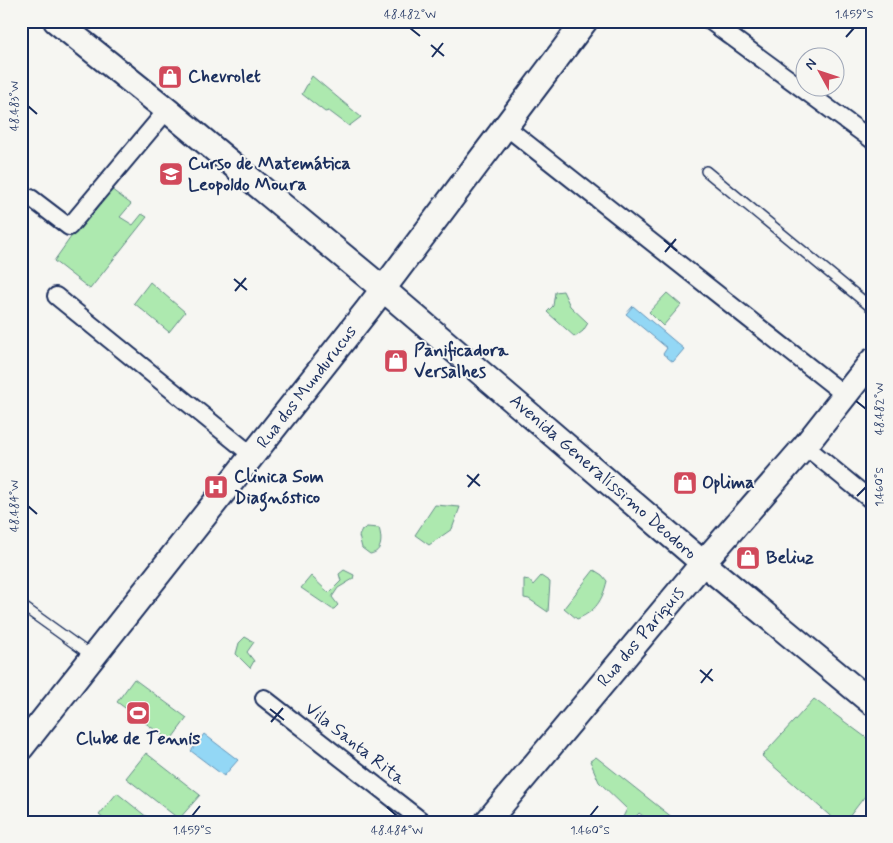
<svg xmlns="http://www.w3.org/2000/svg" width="893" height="843" viewBox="0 0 893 843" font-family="Mynerve,sans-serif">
<rect width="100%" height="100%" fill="#f6f6f2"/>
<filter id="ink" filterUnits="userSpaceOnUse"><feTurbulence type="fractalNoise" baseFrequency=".02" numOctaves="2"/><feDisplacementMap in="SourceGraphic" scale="10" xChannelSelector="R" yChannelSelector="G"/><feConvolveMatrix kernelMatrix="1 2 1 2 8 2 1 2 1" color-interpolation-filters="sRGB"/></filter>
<g filter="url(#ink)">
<!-- green -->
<path fill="#ade9af" stroke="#648c86" d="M312 76 361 117 349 126 329 111 325 112 302 94Z
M107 186 131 204 120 217 133 225 142 214 147 217 90 289 54 261Z
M150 282 185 312 169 332 134 303Z
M563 291 570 306 588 323 583 331 575 337 547 312 553 306 555 292Z
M667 293 681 305 663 326 649 312Z
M435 505 460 507 452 529 429 545 415 535Z
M367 527 379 528C382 538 383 552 370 554L362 548 359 536 362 530Z
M344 570 354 575 353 579 338 588 332 597 338 605 334 609H332L301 588 311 576 329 593 341 581 339 574Z
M594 570 602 575 607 581C602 601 596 611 577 619L564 608Z
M541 576 550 582 548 612 529 599 524 598V579L529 580 533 585Z
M245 637 254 642 247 652 254 661 250 668 236 654 239 643Z
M134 679 187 718 170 741 117 702Z
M814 699 872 742V787L845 822H837L762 756Z
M146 753 200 795 179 819 126 778Z
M596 757 673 818 670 822H651L639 813 631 822H625L623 817 627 809 599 782 590 761Z
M117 793 153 822H108L99 815Z"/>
<!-- water -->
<path fill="#93d7f5" stroke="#6394b9" d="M633 306 684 349 673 362 663 354 667 348 626 314Z
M204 734 238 760 224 776 191 751Z"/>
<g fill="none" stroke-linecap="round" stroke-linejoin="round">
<defs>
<path id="lane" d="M706 171 872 308
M21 605 92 656"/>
<path id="street" d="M710 21 872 140
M505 126 845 395
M31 198 69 227 167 110
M56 296 253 456
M805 446 872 501
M264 698 423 822"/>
<path id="secondary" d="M56 21 167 110 383 289 703 563 872 703
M21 748 368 309 585 21
M487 822 703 563 805 446 872 361"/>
</defs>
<!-- lane casing -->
<use href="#lane" stroke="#1b2f5e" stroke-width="12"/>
<!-- street casing -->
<use href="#street" stroke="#1b2f5e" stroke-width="20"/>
<!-- secondary casing -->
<use href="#secondary" stroke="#1b2f5e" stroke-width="28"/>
<!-- lane -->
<use href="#lane" stroke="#f6f6f2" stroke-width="9"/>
<!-- street -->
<use href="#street" stroke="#f6f6f2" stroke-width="16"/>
<!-- secondary -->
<use href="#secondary" stroke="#f6f6f2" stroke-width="24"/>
</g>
</g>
<!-- ticks -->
<path fill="none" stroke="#1b2f5e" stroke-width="2" d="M410 28 420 36M846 37 854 28M431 45 444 56M432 57 443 43M28 106 37 114M664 240 677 251M665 252 676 239M234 279 247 290M235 291 246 278M856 401 866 409M467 475 480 486M468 487 479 474M857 496 866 487M28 506 37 514M700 670 713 681M701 683 712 669M270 709 284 720M271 722 283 708M387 807 397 816M192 816 200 806M590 816 598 806"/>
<!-- icons -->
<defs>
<symbol id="shop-square" viewBox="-11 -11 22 22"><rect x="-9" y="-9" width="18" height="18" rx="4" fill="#d1495b" stroke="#f6f6f2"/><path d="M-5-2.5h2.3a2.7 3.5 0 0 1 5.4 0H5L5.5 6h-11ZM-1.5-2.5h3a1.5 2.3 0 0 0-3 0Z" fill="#fff"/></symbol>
<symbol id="school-square" viewBox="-11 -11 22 22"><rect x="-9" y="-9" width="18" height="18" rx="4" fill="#d1495b" stroke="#f6f6f2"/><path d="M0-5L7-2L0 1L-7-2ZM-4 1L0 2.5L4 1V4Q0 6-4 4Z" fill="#fff"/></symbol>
<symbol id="hospital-square" viewBox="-11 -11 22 22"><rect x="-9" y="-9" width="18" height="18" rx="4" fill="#d1495b" stroke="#f6f6f2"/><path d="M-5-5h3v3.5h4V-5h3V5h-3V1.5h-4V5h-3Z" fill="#fff"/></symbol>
<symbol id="stadium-square" viewBox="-11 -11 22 22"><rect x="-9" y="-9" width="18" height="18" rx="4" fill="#d1495b" stroke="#f6f6f2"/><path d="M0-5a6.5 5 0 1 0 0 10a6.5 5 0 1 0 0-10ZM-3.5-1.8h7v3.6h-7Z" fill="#fff"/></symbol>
</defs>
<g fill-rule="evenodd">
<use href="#shop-square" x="156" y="63" width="28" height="28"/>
<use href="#school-square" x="157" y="160" width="28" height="28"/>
<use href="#shop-square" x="382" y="347" width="28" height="28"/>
<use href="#shop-square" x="671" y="469" width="28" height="28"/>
<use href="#hospital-square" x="202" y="473" width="28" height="28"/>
<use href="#shop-square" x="734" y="544" width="28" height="28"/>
<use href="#stadium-square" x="124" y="699" width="28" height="28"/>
</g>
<g text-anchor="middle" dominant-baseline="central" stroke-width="4" stroke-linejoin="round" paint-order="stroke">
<!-- poi labels -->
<g font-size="18" font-weight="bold" fill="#1b2f5e" stroke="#f6f6f2" text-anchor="start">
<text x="188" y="77">Chevrolet</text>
<text x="188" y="164">Curso de Matemática<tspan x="188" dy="21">Leopoldo Moura</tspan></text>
<text x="414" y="351">Panificadora<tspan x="414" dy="21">Versalhes</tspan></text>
<text x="234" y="477">Clinica Som<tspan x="234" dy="21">Diagnóstico</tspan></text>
<text x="702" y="483">Oplima</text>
<text x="766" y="558">Beliuz</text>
<text x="138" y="739" text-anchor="middle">Clube de Tennis</text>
</g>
<!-- street labels -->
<g font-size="18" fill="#1b2f5e" stroke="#f6f6f2">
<text transform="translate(307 387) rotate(-52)">Rua dos Mundurucus</text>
<text transform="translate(603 477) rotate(41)">Avenida Generalíssimo Deodoro</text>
<text transform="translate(641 637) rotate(-50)">Rua dos Pariquis</text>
<text transform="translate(355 744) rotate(38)">Vila Santa Rita</text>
</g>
</g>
<!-- margin -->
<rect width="893" height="843" fill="none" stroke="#f6f6f2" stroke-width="55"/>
<!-- north arrow -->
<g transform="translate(820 72) rotate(310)"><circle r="24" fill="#f6f6f2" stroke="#9ea6b7"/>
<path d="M0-4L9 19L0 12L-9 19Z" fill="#d1495b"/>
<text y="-8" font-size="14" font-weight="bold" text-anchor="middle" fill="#1b2f5e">N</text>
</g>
<rect x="28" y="28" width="838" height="788" fill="none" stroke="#1b2f5e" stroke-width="2"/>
<g font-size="12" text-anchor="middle" fill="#1b2f5e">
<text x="410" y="18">48.482°W</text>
<text x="854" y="18">1.459°S</text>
<text transform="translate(14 106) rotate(-90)" y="4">48.483°W</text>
<text transform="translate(879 409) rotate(-90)" y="4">48.482°W</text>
<text transform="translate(879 487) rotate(-90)" y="4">1.460°S</text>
<text transform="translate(14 506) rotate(-90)" y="4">48.484°W</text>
<text x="192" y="834">1.459°S</text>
<text x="397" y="834">48.484°W</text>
<text x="590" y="834">1.460°S</text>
</g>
</svg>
